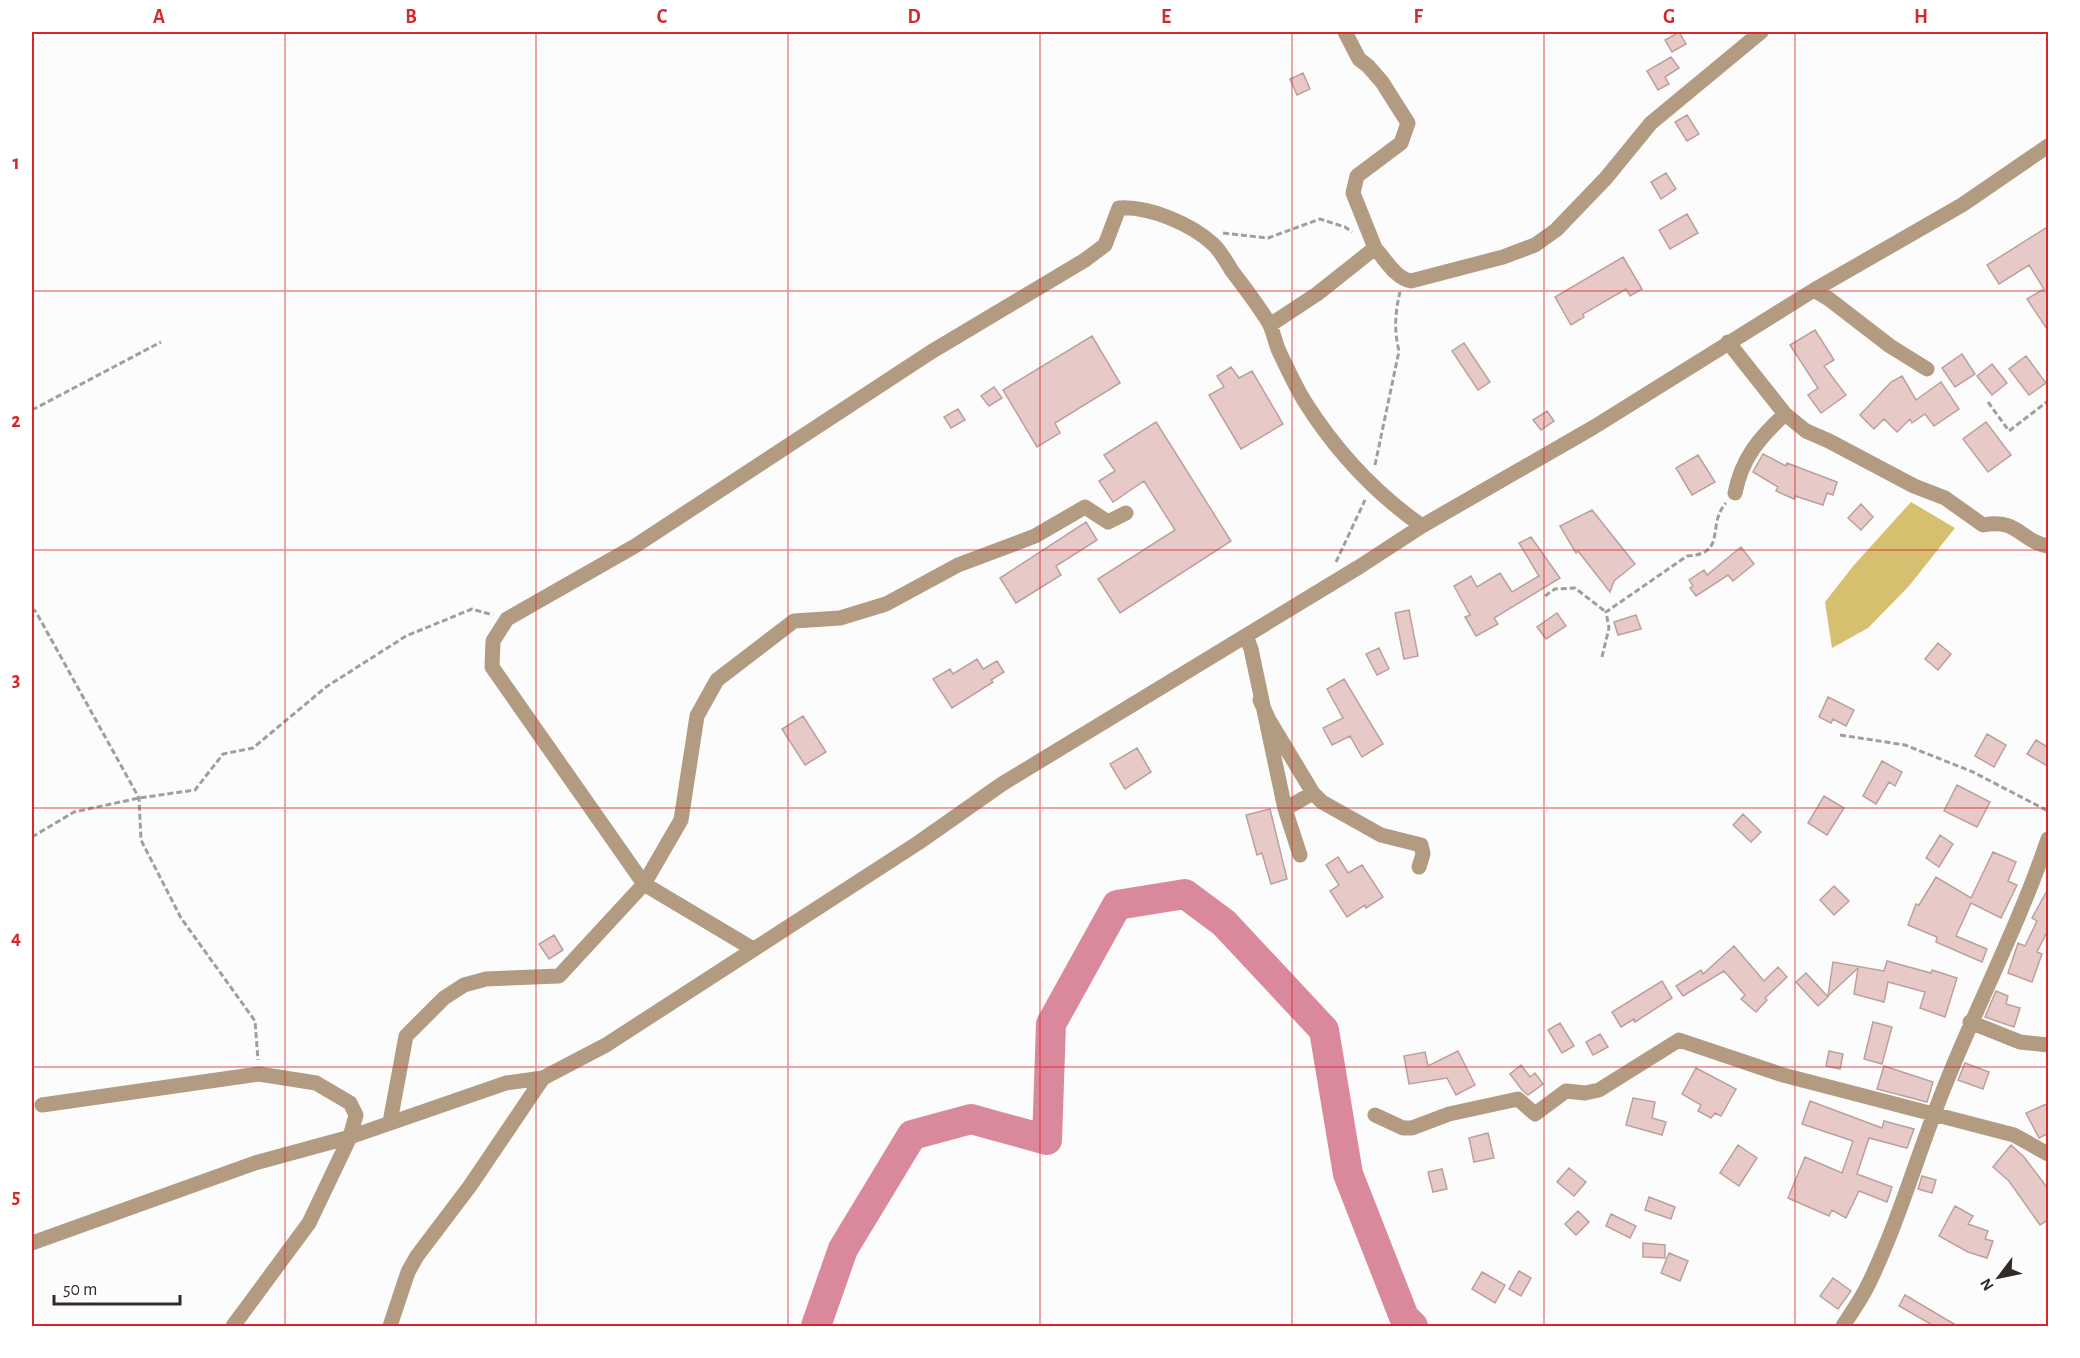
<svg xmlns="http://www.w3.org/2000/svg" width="2080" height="1358" viewBox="0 0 2080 1358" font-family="'Alegreya Sans',sans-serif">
<rect width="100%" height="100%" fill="#fcfcfc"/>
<!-- forest -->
<path fill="#d7bf70" d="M1911 502 1955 528 1909 586 1868 628 1832 648 1825 602 1854 565Z"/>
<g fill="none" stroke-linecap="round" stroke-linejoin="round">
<!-- river -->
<path stroke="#da899d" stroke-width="30" d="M816 1326 843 1249 912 1135 971 1119 1047 1140 1051 1024 1117 905 1185 894 1224 923 1324 1030 1348 1174 1404 1317 1413 1326"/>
</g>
<!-- building -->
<path fill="#e7cac7" stroke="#bca09d" stroke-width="1.5" d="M1679 32 1686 44 1672 52 1665 40Z
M1671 57 1679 68 1665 77 1669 84 1658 90 1647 71Z
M1303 73 1310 89 1297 95 1290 79Z
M1687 115 1699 134 1687 141 1675 122Z
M1666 173 1676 189 1661 199 1651 182Z
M1687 214 1698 233 1670 249 1659 230Z
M2049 226V332L2027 299 2044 289 2029 265 1999 284 1987 265Z
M1623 257 1642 289 1630 296 1626 289 1583 314 1584 317 1571 325 1555 297Z
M1815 330 1834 360 1824 366 1846 395 1821 413 1808 395 1818 388 1790 345Z
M1092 336 1120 383 1055 423 1060 433 1037 447 1003 390Z
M1464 343 1490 382 1478 390 1452 351Z
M1962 354 1975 374 1955 387 1942 368Z
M2026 356 2046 383 2029 395 2009 369Z
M1992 364 2007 383 1992 395 1977 376Z
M1231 367 1239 378 1252 371 1283 424 1241 449 1209 395 1224 387 1217 376Z
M1902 376 1916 400 1941 382 1959 409 1934 426 1925 414 1912 423 1910 419 1897 432 1884 419 1874 429 1860 415 1891 382Z
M994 387 1002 398 989 406 981 396Z
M958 409 965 420 951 428 944 417Z
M1547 411 1554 421 1541 430 1533 420Z
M1156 422 1231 541 1120 613 1098 579 1175 530 1144 481 1113 502 1099 481 1115 471 1104 455Z
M1986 422 2011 455 1988 472 1963 439Z
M1763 454 1786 466 1787 463 1837 482 1833 495 1827 493 1823 505 1795 496 1794 499 1776 491 1778 487 1753 472Z
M1698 455 1715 482 1692 495 1676 468Z
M1861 504 1873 517 1861 530 1848 518Z
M1592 510 1635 564 1614 581 1610 592 1578 551 1576 553 1560 526Z
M1086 522 1097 540 1056 566 1061 575 1016 603 1000 578Z
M1531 537 1560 578 1494 618 1498 624 1476 636 1465 617 1470 615 1454 586 1471 576 1477 587 1500 573 1512 592 1539 576 1519 543Z
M1741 547 1754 564 1733 581 1728 575 1696 596 1690 588 1693 586 1689 580 1704 570 1707 575Z
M1409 610 1418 656 1404 659 1395 613Z
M1557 613 1566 626 1546 639 1537 627Z
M1636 615 1641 629 1618 635 1614 622Z
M1938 643 1951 654 1938 670 1925 659Z
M1379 648 1389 669 1377 675 1366 654Z
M977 659 983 669 997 661 1004 672 991 680 993 682 952 708 933 679 950 669 953 674Z
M1344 679 1383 744 1362 757 1350 736 1332 745 1323 728 1343 718 1327 689Z
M1828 697 1854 710 1846 726 1833 719 1831 723 1819 717Z
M803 716 826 752 805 765 782 729Z
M1987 734 2006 745 1994 767 1975 756Z
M2036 740 2049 748V767L2027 754Z
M1137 748 1151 772 1125 789 1110 764Z
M1882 761 1902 772 1895 786 1889 782 1876 804 1863 796Z
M1957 785 1990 802 1977 827 1944 811Z
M1824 796 1844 808 1827 835 1808 823Z
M1270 809 1287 879 1271 884 1262 853 1257 855 1246 815Z
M1743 814 1761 832 1751 842 1733 825Z
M1940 835 1953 844 1939 867 1926 858Z
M1993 852 2016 862 2008 881 2017 885 2001 918 1971 903 1956 936 1987 949 1982 962 1936 942 1937 937 1908 925 1916 904 1919 905 1936 877 1971 898Z
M1338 857 1348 873 1362 865 1383 897 1366 908 1365 905 1347 917 1330 891 1339 885 1326 865Z
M1834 886 1849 901 1834 915 1820 900Z
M2049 887V928L2037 952 2042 954 2032 982 2008 973 2018 943 2025 946 2037 921 2032 918Z
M554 935 563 950 549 959 539 944Z
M1734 946 1764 981 1778 967 1787 977 1765 998 1767 1000 1756 1012 1741 999 1745 995 1724 971 1683 996 1676 986 1701 970 1703 974Z
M1887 961 1931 973 1932 970 1957 978 1945 1017 1920 1008 1925 992 1888 982 1884 1002 1854 994 1858 968 1828 996 1833 962 1884 971Z
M1806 973 1828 997 1818 1006 1796 982Z
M1662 981 1672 998 1635 1022 1634 1019 1621 1027 1612 1012Z
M1996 991 2008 996 2006 1004 2020 1008 2014 1027 1985 1017Z
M1873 1022 1892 1027 1882 1064 1864 1059Z
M1560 1023 1574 1046 1562 1053 1548 1030Z
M1600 1034 1608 1047 1593 1055 1586 1042Z
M1458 1051 1475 1085 1456 1095 1447 1078 1409 1084 1404 1056 1425 1052 1428 1066Z
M1829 1051 1843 1054 1840 1069 1826 1066Z
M1965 1063 1989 1072 1983 1089 1958 1080Z
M1521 1065 1530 1077 1535 1073 1543 1084 1528 1095 1522 1090 1510 1074Z
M1884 1066 1933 1082 1927 1102 1877 1089Z
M1696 1068 1736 1089 1721 1116 1715 1113 1711 1118 1698 1111 1701 1105 1682 1094Z
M1633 1098 1655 1102 1652 1118 1666 1122 1662 1135 1626 1125Z
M1810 1101 1882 1128 1884 1121 1914 1129 1907 1148 1869 1138 1857 1174 1892 1187 1887 1202 1859 1191 1846 1218 1832 1210 1829 1216 1788 1198 1805 1157 1842 1173 1853 1141 1802 1124Z
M2049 1103V1133L2039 1138 2026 1113Z
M1488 1133 1494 1158 1474 1162 1469 1138Z
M1738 1145 1757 1158 1739 1186 1720 1173Z
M2011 1145 2024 1157 2049 1190V1219L2040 1225 2009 1181 1993 1167Z
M1569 1168 1586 1182 1574 1196 1557 1182Z
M1442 1169 1447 1189 1433 1192 1428 1172Z
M1922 1176 1936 1180 1932 1193 1918 1189Z
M1649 1197 1675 1207 1671 1219 1645 1210Z
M1955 1206 1973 1216 1968 1224 1988 1231 1985 1239 1993 1241 1987 1258 1968 1252 1939 1236Z
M1578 1211 1589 1222 1576 1235 1565 1224Z
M1611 1214 1636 1226 1630 1238 1606 1226Z
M1643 1243 1665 1245V1258L1643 1257Z
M1669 1253 1688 1261 1680 1281 1661 1273Z
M1519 1271 1531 1278 1521 1296 1509 1289Z
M1482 1272 1505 1285 1495 1303 1472 1289Z
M1833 1278 1851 1291 1838 1309 1820 1296Z
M1905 1295 1954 1324 1952 1326H1934L1899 1306Z"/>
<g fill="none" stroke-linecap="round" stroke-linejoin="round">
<!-- path -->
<path stroke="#a29e9b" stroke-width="3" stroke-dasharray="6 3" stroke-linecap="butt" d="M1223 233 1268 238 1320 219 1345 227 1352 232
M1988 402 2009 431 2048 401
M32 410 161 342
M1375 465 1399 351C1394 331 1395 312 1400 292
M1336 562 1365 500
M1545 596 1555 589 1575 588 1606 612
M32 608 36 612 139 798 141 840 181 918 255 1021 258 1060
M1602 657 1609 628 1606 612 1687 556C1728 554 1706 525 1726 503
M1840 735 1905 745 1973 772 2048 811
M32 837 74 812 139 798 195 790 223 754 253 748 326 687 406 636 472 609 493 615"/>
<!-- minor -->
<path stroke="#b29b81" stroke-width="15" d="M1375 248C1386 260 1395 278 1411 281L1503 257 1535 245 1556 230 1606 178 1651 123 1761 32
M1814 290 1829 299 1890 346 1927 369
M1270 325 1317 294 1375 248 1353 193 1357 176 1401 143 1408 123 1382 82 1368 66 1359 59 1345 32
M1728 342 1785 414 1806 431 1829 441 1914 486 1945 498 1983 525C2018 518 2020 541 2048 546
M1735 493C1742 458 1759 438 1785 414
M1246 636 1251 649 1285 809 1300 855
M1260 700 1269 720 1313 793 1322 802 1381 835 1421 845 1423 854 1419 867
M1285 809 1313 793
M753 949 644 884 492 667 493 641 507 619 635 546 931 352 1085 260 1105 245 1119 208C1149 206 1192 224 1214 245 1221 252 1227 263 1232 271 1245 288 1258 305 1269 323 1273 331 1275 341 1278 349 1286 366 1295 386 1305 402 1336 451 1375 493 1422 526
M1970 1022 2020 1042 2048 1045
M42 1105 259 1074 316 1083 350 1103 356 1115 350 1137 309 1223 233 1326
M1375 1115 1403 1128H1412L1449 1114 1518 1099 1535 1114 1566 1091 1585 1093 1599 1090 1679 1040 1783 1075 2014 1135 2048 1154
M390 1122 406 1036 444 998 464 985 486 979 559 976 644 884 681 820 697 716 717 680 794 621 840 618 886 604 958 565 1035 536 1085 507 1108 522 1126 513
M32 1243 255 1163 350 1137 506 1083 543 1078 606 1045 918 843 1002 784 1359 567 1422 526 1594 427 1814 290 1962 205 2048 146
M390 1326 408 1272 417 1256 470 1186 543 1078
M1843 1326C1852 1312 1862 1298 1869 1283 1900 1219 1919 1149 1946 1083 1979 1001 2020 922 2048 839"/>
</g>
<!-- grid -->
<path fill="none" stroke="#d62828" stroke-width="1.5" stroke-opacity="0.55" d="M285 32V1326M536 32V1326M788 32V1326M1040 32V1326M1292 32V1326M1544 32V1326M1795 32V1326M32 291H2048M32 550H2048M32 808H2048M32 1067H2048"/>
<!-- border -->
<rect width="2080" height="1358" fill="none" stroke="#ffffff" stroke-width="66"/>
<!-- north arrow -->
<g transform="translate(1999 1277) rotate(238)" stroke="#ffffff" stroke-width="4.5" paint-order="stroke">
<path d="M0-4.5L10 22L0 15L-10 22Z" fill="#342b26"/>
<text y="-9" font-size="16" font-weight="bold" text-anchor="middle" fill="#342b26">N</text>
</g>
<!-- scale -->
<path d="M54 1295v9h126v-9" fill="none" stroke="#342b26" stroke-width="3"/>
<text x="63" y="1295" font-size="18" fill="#342b26" stroke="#ffffff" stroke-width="4.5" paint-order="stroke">50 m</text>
<rect x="33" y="33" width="2014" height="1292" fill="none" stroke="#d62828" stroke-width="2"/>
<g font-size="20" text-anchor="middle" font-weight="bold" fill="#d62828">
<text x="159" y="23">A</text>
<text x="411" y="23">B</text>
<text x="662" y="23">C</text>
<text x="914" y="23">D</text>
<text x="1166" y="23">E</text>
<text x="1418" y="23">F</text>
<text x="1669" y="23">G</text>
<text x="1921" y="23">H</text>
<text x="16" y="169">1</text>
<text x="16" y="427">2</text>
<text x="16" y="686">3</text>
<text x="16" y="944">4</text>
<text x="16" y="1203">5</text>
</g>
</svg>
